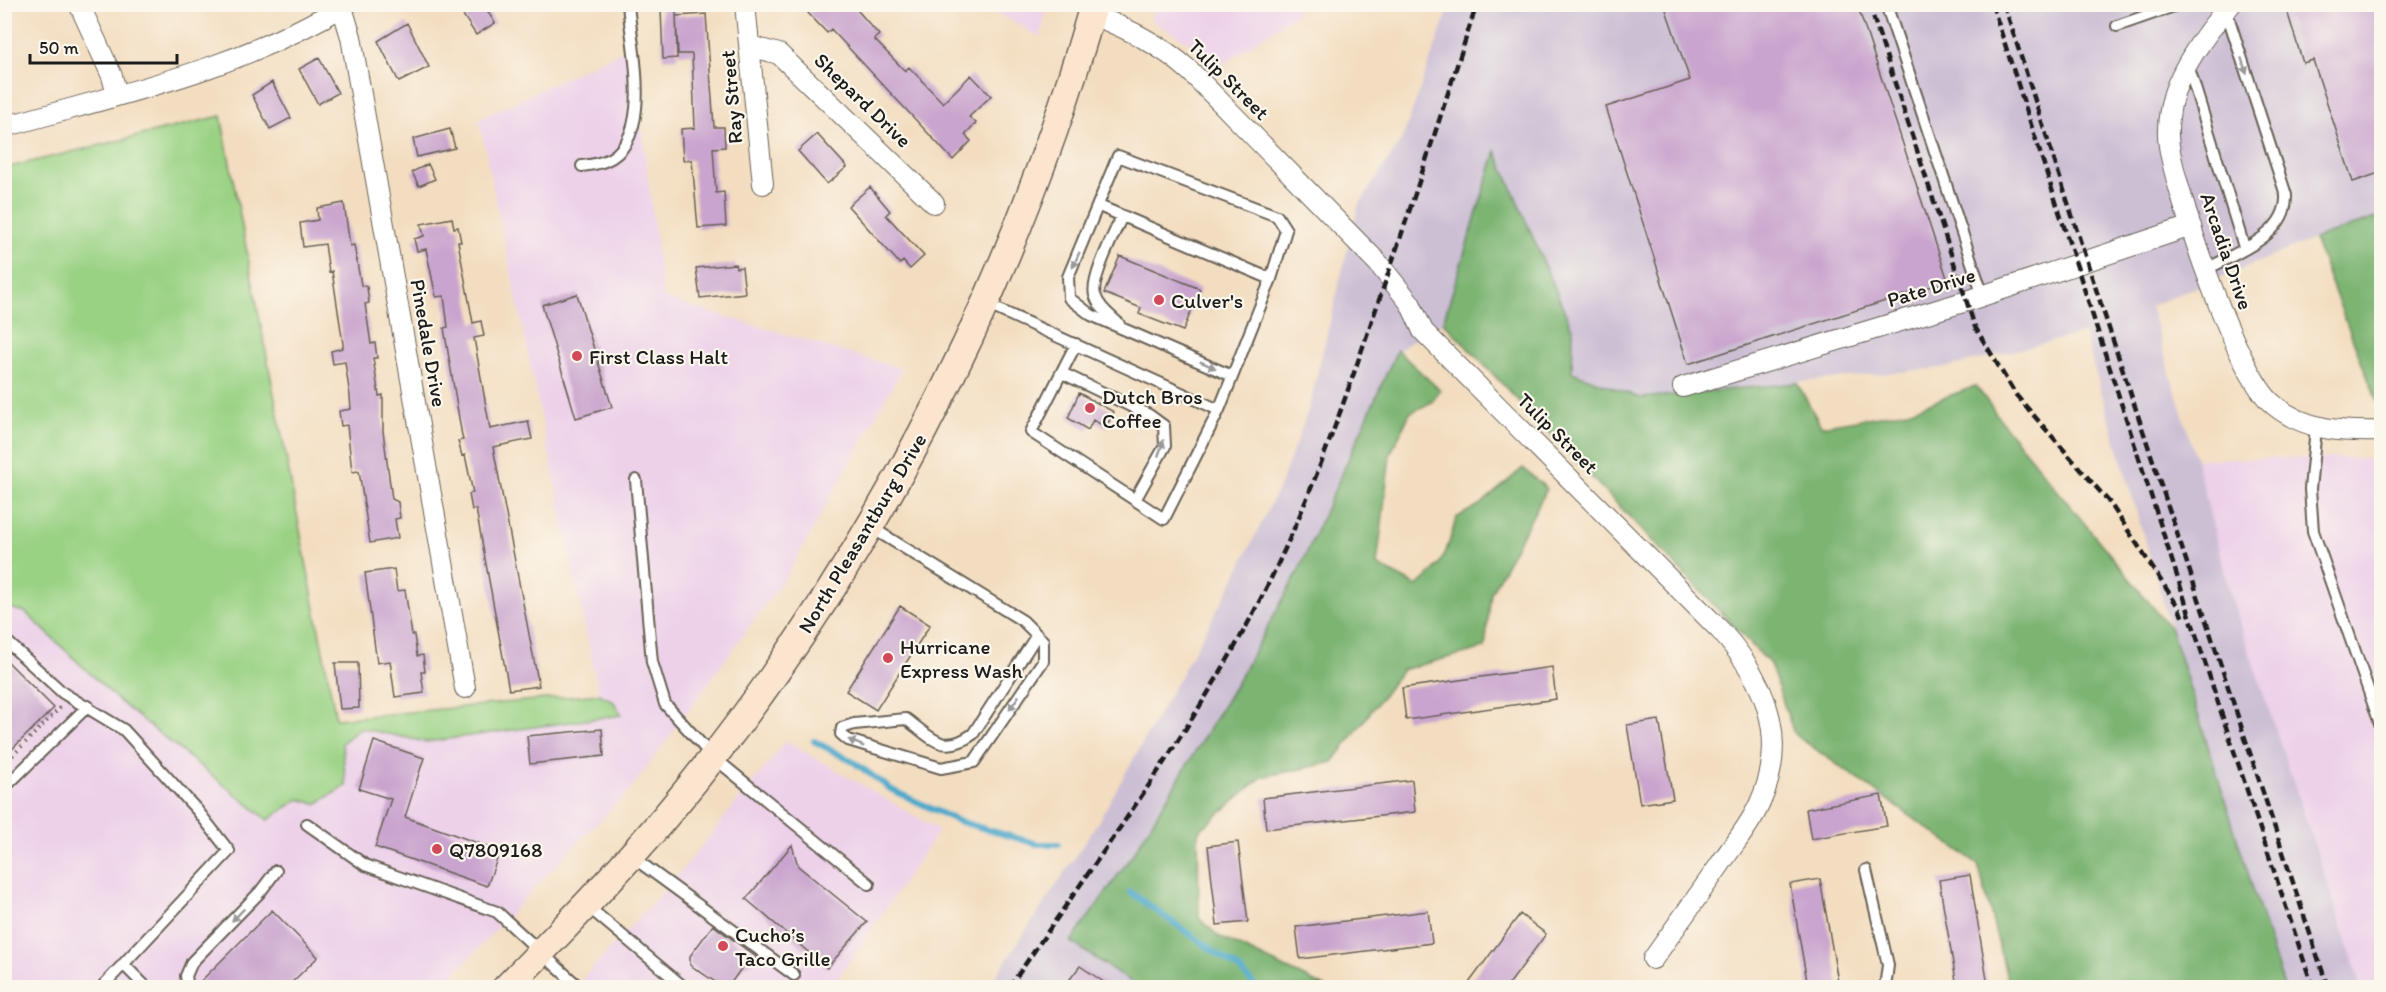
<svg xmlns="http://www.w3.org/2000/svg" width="2386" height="992" viewBox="0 0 2386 992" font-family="Itim,sans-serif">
<rect width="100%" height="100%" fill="#fbf7ec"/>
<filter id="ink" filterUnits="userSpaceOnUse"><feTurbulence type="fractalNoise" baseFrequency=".0167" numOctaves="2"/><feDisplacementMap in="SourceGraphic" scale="12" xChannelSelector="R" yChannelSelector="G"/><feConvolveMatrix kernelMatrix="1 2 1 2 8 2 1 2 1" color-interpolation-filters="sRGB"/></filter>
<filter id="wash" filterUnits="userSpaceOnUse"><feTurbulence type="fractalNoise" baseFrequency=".008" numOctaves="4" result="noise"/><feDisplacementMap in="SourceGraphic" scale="24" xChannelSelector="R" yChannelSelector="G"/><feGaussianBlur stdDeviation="1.35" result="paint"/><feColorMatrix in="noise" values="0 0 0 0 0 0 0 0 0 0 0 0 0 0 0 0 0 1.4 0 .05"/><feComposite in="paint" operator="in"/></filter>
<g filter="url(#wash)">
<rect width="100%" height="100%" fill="#f3ddc0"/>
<!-- built -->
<path fill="#edd1e9" d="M984 5H1048L1040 37Z
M1154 5V4L1300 5 1297 13 1224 64 1151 20Z
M632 46 663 298 902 369 789 572 632 788 556 865 442 987H5L4 607 25 612 121 703 268 819 342 742 360 728 426 742 622 715 613 701 599 694 479 119Z
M2362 458 2381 459V987H2362L2349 951 2230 594 2196 459Z
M786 741 939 830 832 987 574 988 678 875Z"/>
<!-- industrial -->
<path fill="#ccbfd4" d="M1450 5H2381V216L2314 239 2150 306 2196 459 2230 594 2362 987H2284L2171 629 2084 333 1949 367 1640 398 1572 371 1573 331 1495 152 1443 322 1397 351 1298 572 1236 684 1135 851 1072 942 1139 987 988 988 1098 822 1230 587 1281 483 1309 408 1358 206 1402 139Z"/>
<!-- green -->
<path fill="#9ad284" stroke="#5b7750" stroke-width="1.5" d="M221 116 336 719 599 694 613 701 622 715 426 742 360 728 342 743 346 786 316 804 299 799 268 820 121 703 25 612 5 607V168Z"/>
<!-- forest -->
<path fill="#7bb472" stroke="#4c6847" stroke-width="1.5" d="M1496 151 1573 331 1572 372 1640 398 1797 383 1821 426 1908 411 1976 386 2008 430 2171 629 2284 987 2023 988 2007 977 1978 864 1794 734 1770 664 1443 322Z
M2381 216 2382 401 2377 402 2314 239Z
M1397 350 1440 390 1432 402 1410 413 1390 455 1377 565 1417 586C1444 565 1448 550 1456 518L1481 504 1523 468 1547 489 1491 593 1485 648 1402 670 1333 762 1262 777 1198 832 1199 918 1218 936 1325 987H1139L1071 942 1135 851 1236 684 1298 572Z"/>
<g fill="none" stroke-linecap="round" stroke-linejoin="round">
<!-- stream -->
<path stroke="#4da9cb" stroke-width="6" d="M814 741 855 763 892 790 958 821 1037 844H1058
M1130 892 1239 969 1257 988"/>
</g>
<g id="blocks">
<!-- building -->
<path fill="#c9a4ce" d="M472 4H483L495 23 476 35 461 12Z
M817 4H852L879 35 874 39 905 71 909 67 943 103 971 75 991 96 969 117 976 123 965 135 971 141 953 160 831 29 827 33 808 13Z
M1664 4H1857L1948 281 1688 364 1606 107 1690 80Z
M2307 4H2382V172L2353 182 2313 60 2303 63 2287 11Z
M676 8 677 58 663 59 661 9Z
M706 14 714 127H724L725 147 713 148 716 193 724 192 726 226 698 228 692 160H683L681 129 695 128 692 54H678L676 16Z
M407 23 429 67 399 82 378 41Z
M319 58 338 93 318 104 299 69Z
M272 82 291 118 270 129 252 95Z
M450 129 455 148 417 157 413 139Z
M817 134 847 167 827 184 798 151Z
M428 164 435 179 419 186 412 172Z
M870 187 890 211 886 215 924 256 910 269 903 261 900 264 848 206Z
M344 203 350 246 354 245 361 285 367 287 369 303 365 304 371 344 375 343 377 358H373L379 396 383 395V431L392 499 398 502 400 518 395 519 398 538 370 543 359 471 352 472 347 425 341 426 339 411 351 409 350 396 345 362 333 364 331 351 343 348V344L332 271 329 272 325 244 303 247 300 223 318 220 317 208Z
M452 218 454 228 458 227 461 242H458L473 323 481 321 484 336 474 338 490 429 528 421 532 439 493 447 539 686 509 690 476 509 472 510 469 494 473 493 465 455 462 456 458 441 463 440 462 436 444 328 448 327 444 296 436 297 426 249 417 251 414 239 424 236 421 224Z
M1120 256 1200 289 1183 331 1139 314 1141 308 1104 293Z
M735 264 736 268 742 267 745 293 700 298 696 268Z
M577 294 612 407 576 418 542 305Z
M1079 393 1114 412 1106 427 1093 420 1088 430 1068 418Z
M394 569 397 591 405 590 412 635H414L417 656 423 655 425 672H421L424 693 395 697 390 661 377 663 365 573Z
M900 606 930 625 876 710 846 691Z
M4 658 54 708 4 757Z
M335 663H358L359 708 340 709Z
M1552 667 1556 699 1406 720 1402 688Z
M1659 720 1673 799 1640 804 1627 725Z
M602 729 604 756 530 764 527 736Z
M374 741 424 758 405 817 500 851 487 886 375 847 391 799 359 789Z
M1412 780 1415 812 1266 829 1263 798Z
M1881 795 1887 826 1811 839 1806 809Z
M1238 842 1248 922 1217 925 1208 846Z
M792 845 798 866 867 922 827 968 746 899Z
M1970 875 1988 986 1957 987 1939 880Z
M1820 879 1839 987H1808L1790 884Z
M272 910 318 957 287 987H195Z
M1428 911 1432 943 1300 959 1296 927Z
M1520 914 1546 934 1507 987H1466Z
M713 925 756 957 752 963 743 966 728 987H723L690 965V956Z
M1080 966 1111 987H1064Z"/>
</g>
</g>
<g filter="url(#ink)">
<use href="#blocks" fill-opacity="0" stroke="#676055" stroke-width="1.5"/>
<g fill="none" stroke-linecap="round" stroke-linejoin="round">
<defs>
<path id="service" d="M1886 4 1983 296
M2117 26 2180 4
M2188 65 2244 247
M582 166C590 165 598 164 605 161 656 140 631 46 628 4
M1099 206 1271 279
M2207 269C2237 252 2288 235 2286 195L2226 10 2209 4
M984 303 1219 410 1271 279 1286 230 1277 216 1118 156 1068 277 1069 298 1091 315 1232 376
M1119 324C1110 315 1099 308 1095 295 1090 280 1115 232 1122 216
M1076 344 1031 432 1164 519 1219 410
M1062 373 1149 415 1164 426 1165 446 1135 500
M2316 428 2310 489 2313 531 2382 729
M636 480 652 662 665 704 712 756 869 884
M869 526 1023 621 1043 641V661L974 762 941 768 848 740 841 734 842 728 854 724 906 719C931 737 942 756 973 734L1037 635
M4 639 63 693 124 730 197 810 229 851 101 988
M4 788 88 706
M307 824 365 865 497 912 580 988
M631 856 794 975
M1866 870 1888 965 1885 988
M586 905 685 988
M123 964 147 988
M188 988 186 976 192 962 260 892 276 871"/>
<path id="minor" d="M79 4 112 76 117 95
M745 4 763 184
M2231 4C2208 30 2175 74 2170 110 2168 121 2167 134 2169 146 2177 196 2237 377 2274 405 2306 431 2342 432 2382 431
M342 7 351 37 465 688
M1091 14C1128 29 1160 44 1190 71L1378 263 1410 303 1423 331 1720 630C1766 681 1790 739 1759 805 1749 827 1732 846 1719 866 1697 897 1675 928 1653 959
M750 46 779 54 934 203
M4 127C124 93 239 69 347 4
M1683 387 1967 301 2191 226"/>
<path id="secondary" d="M506 988C561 932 615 876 665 817 862 581 1010 300 1094 4"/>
</defs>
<!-- service casing -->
<use href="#service" stroke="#676055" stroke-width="14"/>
<!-- minor casing -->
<use href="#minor" stroke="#676055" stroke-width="22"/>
<!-- secondary casing -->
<use href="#secondary" stroke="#676055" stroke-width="30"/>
<!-- path -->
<path stroke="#676055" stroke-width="4" stroke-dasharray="1.5 4.5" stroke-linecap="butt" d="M4 764 62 706"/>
<!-- service -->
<use href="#service" stroke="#fff" stroke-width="10"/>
<!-- minor -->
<use href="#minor" stroke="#fff" stroke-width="20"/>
<!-- secondary -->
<use href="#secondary" stroke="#fce5cf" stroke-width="27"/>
<!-- rail -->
<path stroke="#1c1c1c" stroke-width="4.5" stroke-dasharray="9 4.5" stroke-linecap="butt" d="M1869 4 1975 327 2016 395 2110 503 2179 608 2183 619
M1992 4 2222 715 2313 988
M2004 4 2087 262 2328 988
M1009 988C1101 852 1204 718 1275 570 1313 491 1343 406 1371 323 1408 218 1442 111 1477 4"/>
</g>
<!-- one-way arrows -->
<defs><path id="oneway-solid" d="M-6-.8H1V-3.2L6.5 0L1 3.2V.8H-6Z" transform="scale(1.5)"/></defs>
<g fill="#999">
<use href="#oneway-solid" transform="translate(2244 66) rotate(72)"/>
<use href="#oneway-solid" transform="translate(1076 260) rotate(114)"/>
<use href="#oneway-solid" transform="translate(1208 365) rotate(24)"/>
<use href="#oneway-solid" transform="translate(1161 448) rotate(-71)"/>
<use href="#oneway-solid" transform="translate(1014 703) rotate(124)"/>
<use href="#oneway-solid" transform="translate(856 743) rotate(-156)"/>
<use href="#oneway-solid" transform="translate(238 915) rotate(134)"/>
</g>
</g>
<!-- markers -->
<g fill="#d1495b" stroke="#fbf7ec" stroke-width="2">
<circle cx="1159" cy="300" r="6"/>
<circle cx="577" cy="356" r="6"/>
<circle cx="1090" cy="408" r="6"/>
<circle cx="888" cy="658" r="6"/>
<circle cx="437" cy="849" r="6"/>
<circle cx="723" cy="946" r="6"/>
</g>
<g text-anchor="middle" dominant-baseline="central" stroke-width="4.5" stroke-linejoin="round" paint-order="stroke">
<!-- street labels -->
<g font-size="21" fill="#1c1c1c" stroke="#fbf7ec">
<text transform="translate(1229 79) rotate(45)">Tulip Street</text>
<text transform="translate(731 97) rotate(-95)">Ray Street</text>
<text transform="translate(863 100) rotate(44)">Shepard Drive</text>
<text transform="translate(2227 251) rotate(71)">Arcadia Drive</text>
<text transform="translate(1931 287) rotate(-17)">Pate Drive</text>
<text transform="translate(429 343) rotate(80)">Pinedale Drive</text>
<text transform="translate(1558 433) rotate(45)">Tulip Street</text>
<text transform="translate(862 533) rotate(-59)">North Pleasantburg Drive</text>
</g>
<!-- poi labels -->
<g font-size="21" fill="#1c1c1c" stroke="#fbf7ec" text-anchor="start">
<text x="1171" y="300">Culver's</text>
<text x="589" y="356">First Class Halt</text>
<text x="1102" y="396">Dutch Bros<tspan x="1102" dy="24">Coffee</tspan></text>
<text x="900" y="646">Hurricane<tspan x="900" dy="24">Express Wash</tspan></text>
<text x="449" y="849">Q7809168</text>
<text x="735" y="934">Cucho’s<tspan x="735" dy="24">Taco Grille</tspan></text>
</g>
</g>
<!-- margin -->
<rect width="2386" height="992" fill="none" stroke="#fbf7ec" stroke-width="24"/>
<!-- scale -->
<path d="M30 54v9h147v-9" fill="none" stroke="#1c1c1c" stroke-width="3"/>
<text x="39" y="54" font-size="18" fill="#1c1c1c" stroke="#fbf7ec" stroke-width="4.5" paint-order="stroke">50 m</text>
</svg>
